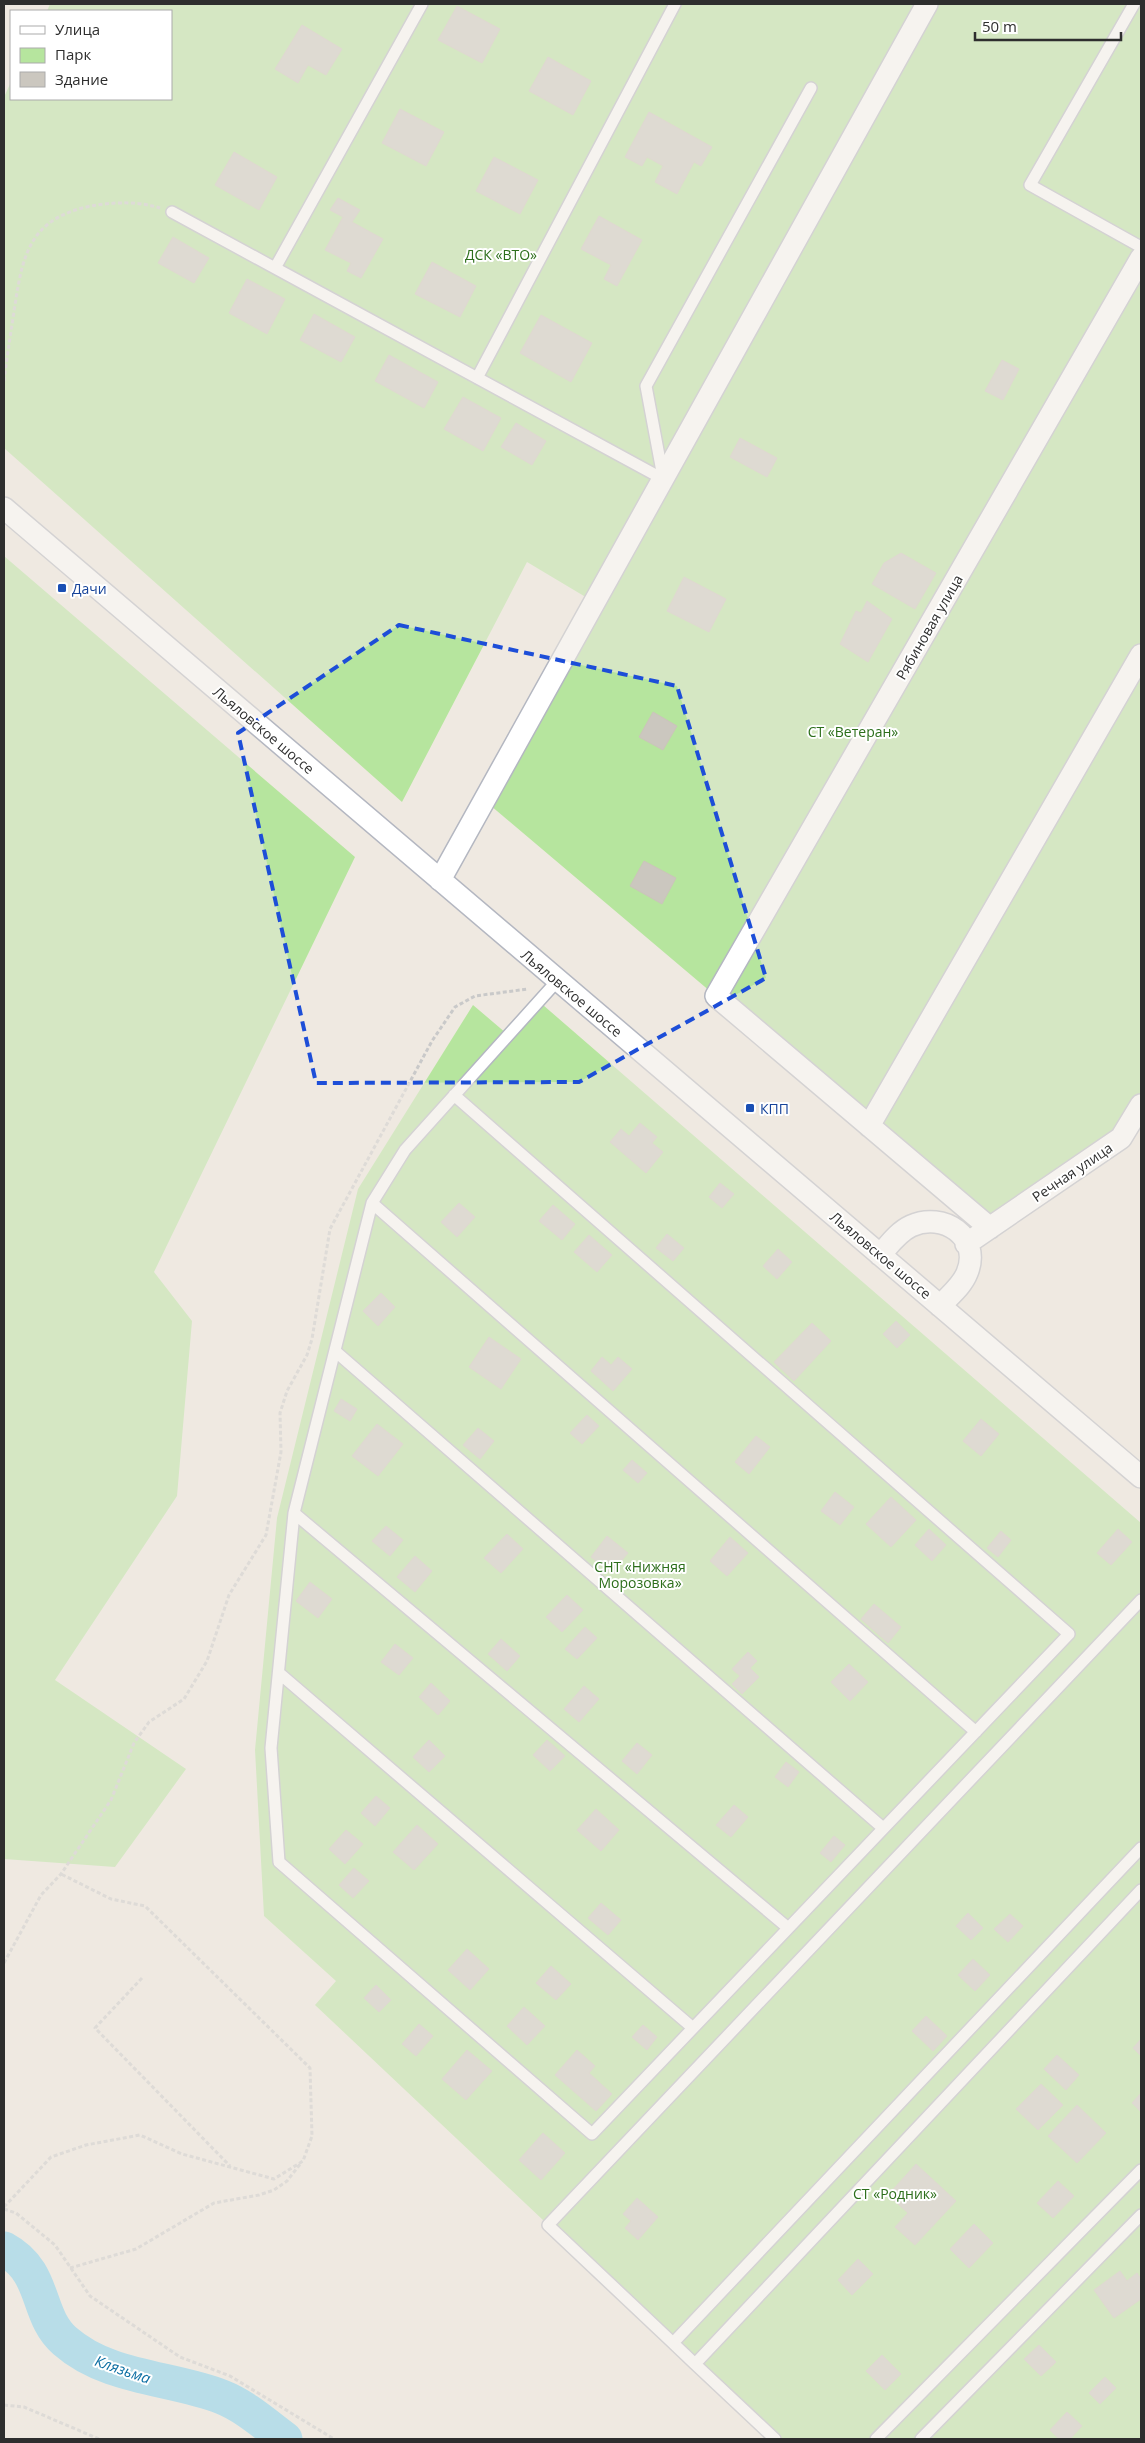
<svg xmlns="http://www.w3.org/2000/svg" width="1145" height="2443" font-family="'Open Sans',sans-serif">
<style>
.green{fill:#b6e59e}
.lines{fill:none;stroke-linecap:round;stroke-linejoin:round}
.river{stroke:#75cff0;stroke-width:35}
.building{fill:#cbc7bf;stroke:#cbc5ba}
.lane-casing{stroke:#b4b7c1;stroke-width:14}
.street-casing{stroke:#b4b7c1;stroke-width:24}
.path{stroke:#c9c9c9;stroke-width:3;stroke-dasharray:4 2.5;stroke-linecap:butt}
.lane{stroke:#fff;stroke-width:11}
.street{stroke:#fff;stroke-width:21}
.marked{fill:none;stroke:#1d4ed8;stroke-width:4;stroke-dasharray:10 6;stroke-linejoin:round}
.transit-dot{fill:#1a4fb4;stroke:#fff;stroke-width:2}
.labels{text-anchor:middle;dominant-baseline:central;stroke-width:4;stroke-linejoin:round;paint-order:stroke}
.park-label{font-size:14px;fill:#2c6e1b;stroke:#fff}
.transit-label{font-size:14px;fill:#164399;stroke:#fff;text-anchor:start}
.street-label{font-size:14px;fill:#2e2e2e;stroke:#fff}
.water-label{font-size:15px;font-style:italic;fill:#0d6fa3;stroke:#fff}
</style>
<rect width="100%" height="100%" fill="#efe9e1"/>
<path class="green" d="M50 4H1141V1105L1121 1138 990 1228 484 800 594 602 527 562 402 802 4 448V97L11 82V99H171V11H47Z
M4 556 355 857 154 1272 192 1321 177 1496 55 1680 186 1769 115 1867 4 1859Z
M473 1005 513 1039 543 1005 1141 1523V2439H775L315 2005 336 1981 264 1916 255 1750 277 1518 358 1189Z"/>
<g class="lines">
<path class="river" d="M4 2249C47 2272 35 2315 65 2341 108 2379 171 2377 222 2397 245 2406 266 2425 285 2439"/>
</g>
<path class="building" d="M457 6 500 29 482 63 438 40Z
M302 25 342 49 326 75 308 65 298 83 275 69Z
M548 57 591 81 573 115 529 91Z
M400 109 444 132 426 166 382 143Z
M649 112 712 147 701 166 694 162 677 194 655 182 663 166 647 157 642 166 625 157Z
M234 152 277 177 259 210 215 185Z
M494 157 538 180 520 214 476 191Z
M338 198 360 210 352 222 383 239 361 278 347 271 351 263 325 250 343 217 330 210Z
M599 216 642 240 617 286 604 279 611 265 581 249Z
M173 237 209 258 194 283 158 263Z
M432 262 476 286 460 317 415 294Z
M247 279 285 299 267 334 229 313Z
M314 314 355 337 341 362 300 340Z
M541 315 592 343 571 382 520 353Z
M389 355 438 382 424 408 375 381Z
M1002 360 1019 369 1003 400 985 391Z
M463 397 501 418 483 451 444 429Z
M516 423 546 441 532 465 501 447Z
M740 438 777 458 767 477 730 457Z
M901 553 936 573 915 609 872 584 884 563Z
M684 577 726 599 709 632 667 611Z
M867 601 892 619 868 662 840 644 856 611 861 613Z
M653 712 677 726 663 750 639 737Z
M644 861 676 878 662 904 630 886Z
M640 1123 657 1137 652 1143 663 1152 646 1173 610 1142 621 1129 629 1136Z
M720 1183 734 1194 722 1208 709 1197Z
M459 1203 475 1217 457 1237 441 1222Z
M553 1205 575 1224 562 1240 539 1221Z
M667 1234 684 1248 673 1261 656 1248Z
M589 1235 612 1255 597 1272 574 1252Z
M778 1249 792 1262 777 1279 763 1266Z
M381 1293 395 1307 378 1326 363 1311Z
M896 1321 910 1335 897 1348 883 1334Z
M812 1323 831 1341 794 1381 774 1362Z
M489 1337 521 1359 501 1389 469 1367Z
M602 1357 611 1365 618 1357 632 1369 613 1391 591 1371Z
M341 1399 357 1409 350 1421 334 1411Z
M587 1415 599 1426 582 1444 570 1433Z
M981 1419 999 1434 981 1456 963 1441Z
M377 1424 403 1444 378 1476 352 1456Z
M478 1428 494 1441 480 1459 463 1445Z
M756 1436 770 1447 749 1474 735 1462Z
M632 1460 647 1473 638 1483 623 1470Z
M835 1492 854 1507 840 1525 821 1511Z
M891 1497 916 1520 891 1547 866 1524Z
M386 1526 403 1540 390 1556 372 1541Z
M929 1529 946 1545 932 1561 915 1545Z
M1118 1529 1132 1542 1111 1565 1097 1553Z
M1001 1531 1011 1540 998 1557 987 1548Z
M507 1534 523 1549 501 1573 484 1558Z
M607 1536 628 1553 611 1573 591 1557Z
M730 1537 748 1553 727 1576 710 1561Z
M415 1556 432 1571 415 1592 397 1577Z
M310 1582 332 1599 318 1618 296 1601Z
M567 1595 583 1610 562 1632 546 1617Z
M874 1604 901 1627 888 1643 861 1619Z
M585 1627 597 1638 577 1659 565 1649Z
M501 1639 520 1656 507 1671 488 1654Z
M395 1644 413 1658 399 1675 381 1662Z
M748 1652 757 1661 750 1668 759 1677 742 1694 732 1684 740 1676 732 1669Z
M849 1664 868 1682 850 1701 831 1682Z
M431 1683 450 1701 438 1715 419 1697Z
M584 1686 599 1699 579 1722 564 1709Z
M429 1740 445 1756 429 1772 413 1757Z
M547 1740 565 1756 550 1771 533 1755Z
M637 1743 652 1755 637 1774 622 1761Z
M786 1762 799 1772 788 1787 775 1777Z
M376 1796 390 1808 375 1826 361 1813Z
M734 1805 748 1817 731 1837 716 1825Z
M596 1809 619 1830 601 1851 577 1830Z
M417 1825 438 1844 414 1870 393 1852Z
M346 1830 363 1844 345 1864 329 1849Z
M834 1836 845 1845 831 1862 820 1853Z
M354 1868 369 1881 353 1898 339 1885Z
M601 1903 621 1920 608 1935 588 1918Z
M968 1913 983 1928 971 1940 956 1926Z
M1010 1914 1023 1926 1008 1942 994 1929Z
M467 1949 489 1969 470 1990 448 1970Z
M973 1959 990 1975 975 1991 958 1975Z
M551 1966 571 1984 556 2000 536 1983Z
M376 1985 391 2000 379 2012 364 1998Z
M524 2007 545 2026 527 2045 507 2026Z
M926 2016 947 2036 933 2051 912 2031Z
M419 2024 433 2036 416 2056 402 2044Z
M643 2025 657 2037 647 2050 632 2037Z
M1141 2039V2056L1133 2048Z
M467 2050 492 2071 466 2100 442 2079Z
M577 2050 595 2066 589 2073 612 2094 596 2111 555 2075Z
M1057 2055 1079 2075 1066 2090 1044 2069Z
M1041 2084 1063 2105 1038 2130 1016 2109Z
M1141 2093V2112L1132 2103Z
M1077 2105 1106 2133 1077 2163 1048 2136Z
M543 2133 565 2153 541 2180 519 2160Z
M916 2164 956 2201 915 2245 895 2227 908 2213 888 2195Z
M1058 2181 1074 2196 1053 2218 1037 2203Z
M637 2198 658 2217 638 2240 625 2228 631 2221 623 2214Z
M974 2224 993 2243 969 2268 950 2249Z
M858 2259 873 2274 852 2295 838 2280Z
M1120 2271 1127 2281 1137 2273 1141 2279V2299L1114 2318 1094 2290Z
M1039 2345 1056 2362 1041 2376 1024 2359Z
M882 2355 901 2374 885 2390 866 2371Z
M1105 2377 1116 2388 1100 2404 1089 2393Z
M1067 2412 1082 2426 1070 2439H1059L1050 2430Z"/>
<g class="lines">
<g class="lane-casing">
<path id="lane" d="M422 4 275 268 663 479
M1134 4 1030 185 1141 247
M172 212 275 268
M477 378 675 4
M663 477 646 386 811 88
M454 1095 1069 1634 592 2134 279 1862 271 1748 294 1513 372 1203 405 1150 558 980
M372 1203 976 1732
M335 1351 883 1828
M294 1513 787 1927
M1141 1600 548 2225 673 2343 1141 1848
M279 1673 693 2028
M673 2343 695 2364
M775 2439 695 2364 1141 1890
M876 2439 1141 2170
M921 2439 1141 2215"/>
</g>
<g class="street-casing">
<path id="street" d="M4 508 1141 1477
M440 880 927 4
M869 1126 1141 655
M990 1228 716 996 1141 258
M966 1244 1121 1138 1141 1105
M880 1255C889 1245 898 1232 911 1226 943 1211 982 1237 967 1273 962 1286 949 1296 940 1306"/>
</g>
<path class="path" d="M4 381C7 356 11 331 15 305 23 251 32 218 91 206 114 202 138 201 160 208
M4 1963 41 1895 61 1874 111 1800 134 1743 149 1722 184 1699 207 1661 229 1595 266 1535 281 1452 280 1413 287 1391 307 1355 312 1339 330 1229 432 1041 455 1007 475 996 528 989
M142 1978 95 2028 230 2166
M4 2207 51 2157 86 2145 140 2135 182 2154 274 2179 303 2161 312 2136 310 2068 145 1906 111 1899 61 1874
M4 2209 16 2213 55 2245 90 2296 180 2357 230 2376 334 2439
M70 2268 136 2249 214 2203 259 2195 274 2190 287 2181 301 2163
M4 2405 24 2407 99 2439"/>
<use href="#lane" class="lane"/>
<use href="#street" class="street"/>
</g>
<path d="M0 0H1145V2443H0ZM399 625 677 686 766 978 579 1082 316 1083 238 733Z" fill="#efe9e1" fill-opacity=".55" fill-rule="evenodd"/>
<path class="marked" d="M399 625 677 686 766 978 579 1082 316 1083 238 733Z"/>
<g class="transit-dot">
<rect x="57" y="583" width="10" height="10" rx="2.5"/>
<rect x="745" y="1103" width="10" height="10" rx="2.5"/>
</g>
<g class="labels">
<g class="park-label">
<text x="501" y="254">ДСК «ВТО»</text>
<text x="853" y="731">СТ «Ветеран»</text>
<text x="640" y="1566">СНТ «Нижняя<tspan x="640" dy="16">Морозовка»</tspan></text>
<text x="895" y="2193">СТ «Родник»</text>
</g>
<g class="transit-label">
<text x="72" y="588">Дачи</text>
<text x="760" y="1108">КПП</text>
</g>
<g class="street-label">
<text transform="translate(929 627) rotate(-60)">Рябиновая улица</text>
<text transform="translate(264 730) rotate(40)">Льяловское шоссе</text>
<text transform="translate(572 993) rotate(40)">Льяловское шоссе</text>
<text transform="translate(1072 1172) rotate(-34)">Речная улица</text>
<text transform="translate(881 1255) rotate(40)">Льяловское шоссе</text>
</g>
<g class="water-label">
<text transform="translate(123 2369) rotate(19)">Клязьма</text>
</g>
</g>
<rect width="1145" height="2443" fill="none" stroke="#2e2e2e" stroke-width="10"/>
<rect x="10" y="10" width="162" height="90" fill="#ffffff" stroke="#ababab"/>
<rect x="20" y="26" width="25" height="8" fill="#ffffff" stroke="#ababab"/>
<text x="55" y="35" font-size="15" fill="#2e2e2e">Улица</text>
<rect x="20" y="48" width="25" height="15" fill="#b6e59e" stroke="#ababab"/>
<text x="55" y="60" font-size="15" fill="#2e2e2e">Парк</text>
<rect x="20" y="72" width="25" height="15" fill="#cbc7bf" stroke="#ababab"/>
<text x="55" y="85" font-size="15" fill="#2e2e2e">Здание</text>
<path d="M975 32v8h146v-8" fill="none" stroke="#2e2e2e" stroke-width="2.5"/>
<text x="982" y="32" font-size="15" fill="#2e2e2e" stroke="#ffffff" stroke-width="4" paint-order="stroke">50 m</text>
</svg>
